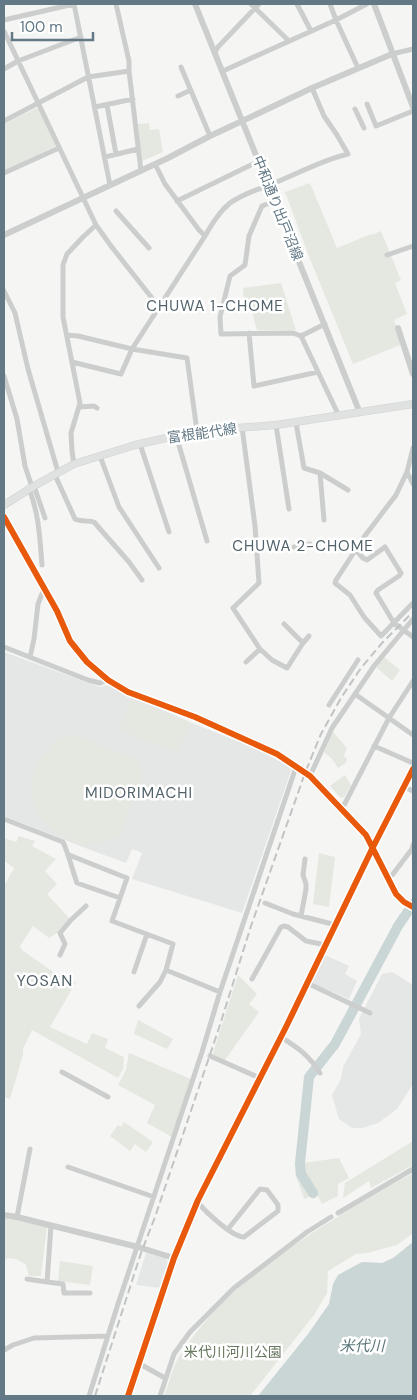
<svg xmlns="http://www.w3.org/2000/svg" width="417" height="1400" font-family="'DM Sans','Noto Sans JP',sans-serif">
<style>
.built{fill:#e5e7e6}
.green{fill:#e5e8e1}
.water{fill:#cad5d6}
.lines{fill:none;stroke-linecap:round;stroke-linejoin:round}
.river{stroke:#cad5d6;stroke-width:10}
.secondary-casing{stroke:#d1d3d3;stroke-width:8}
.minor{stroke:#cccece;stroke-width:5}
.tertiary{stroke:#cccece;stroke-width:6}
.secondary{stroke:#e0e1e1;stroke-width:7}
.rail{stroke:#c1c4c4;stroke-width:2;stroke-dasharray:8 4;stroke-linecap:butt}
.cycleway-casing{stroke:#fff;stroke-width:9}
.cycleway{stroke:#e8590c;stroke-width:6}
.labels{text-anchor:middle;dominant-baseline:central;stroke-width:5;stroke-linejoin:round;paint-order:stroke}
.street-label{font-size:14px;fill:#637985;stroke:#fff}
.park-label{font-size:14px;fill:#66775e;stroke:#fff}
.neighbourhood-label{font-size:15px;letter-spacing:1px;fill:#52626a;stroke:#fff}
.water-label{font-size:15px;font-style:italic;fill:#5a767b;stroke:#fff}
.quarter-label{font-size:16px;letter-spacing:1px;fill:#52626a;stroke:#fff}
</style>
<rect width="100%" height="100%" fill="#f5f5f3"/>
<path class="built" d="M4 652 100 687 108 685 192 723 255 748 292 768 242 913 132 879 142 853 132 849 126 863 88 849 4 816Z
M325 955 349 966 345 974 357 981 349 999 311 983Z
M392 972 413 985V1084L397 1109 378 1123 363 1128H352L339 1119 332 1095 341 1079 343 1067 361 1034 359 1019 382 974Z
M146 1253 166 1258 169 1264 160 1288 136 1285Z"/>
<path class="green" d="M36 108 39 109 56 146 4 171V124Z
M149 123 150 130 159 129 163 152 142 161 138 124Z
M310 183 337 248 371 234 372 235 381 231 401 280 395 283 407 314 394 320 403 344 353 364 310 259 285 192Z
M281 283 296 330H257L249 302H244L243 288Z
M384 657 400 670 392 681 376 667Z
M131 700 190 723 178 752 118 730Z
M333 732 347 748 344 756 347 759 346 763 338 768 332 759 324 752Z
M71 734 135 759 144 776 118 837 84 846 59 836 44 822 36 809 32 795V781L38 762 53 743Z
M345 775 351 785 344 797 341 798 330 786Z
M19 836 35 841 32 846 56 859 45 871 57 884 47 894 70 919 57 933 49 938 33 926 20 946 22 950 59 976 76 982 50 1027 87 1044 92 1033 108 1039 105 1048 124 1057 123 1069 118 1078 32 1030 23 1049V1055L10 1099 4 1097V886L14 868 4 861V838L16 842Z
M319 853 335 857 329 907 313 904Z
M238 975 257 994 249 1004 259 1012 225 1060 212 1056Z
M138 1020 173 1039 167 1049 134 1034Z
M129 1053 191 1079 172 1137 147 1123 155 1105 118 1085 126 1070Z
M124 1122 153 1142 146 1152 135 1144 130 1151 110 1136 118 1125 121 1127Z
M413 1141V1165L371 1188 369 1181 343 1198 345 1183Z
M339 1158 349 1178 338 1184V1196L322 1204 318 1196 313 1199 312 1196 304 1199 295 1173 296 1164Z
M413 1173V1233L397 1245 367 1253 356 1254 328 1271 327 1293 314 1315 250 1396H164C169 1384 172 1368 179 1357 215 1299 271 1259 328 1223 356 1205 384 1189 413 1173Z
M4 1217 16 1219 47 1227 41 1276H29L26 1265C19 1260 12 1256 4 1260Z
M60 1261 93 1266 90 1285 58 1281Z"/>
<path class="water" d="M413 1242V1396H258L308 1334 329 1304 333 1284 338 1275 362 1262 382 1263 393 1258Z"/>
<g class="lines">
<path class="river" d="M313 1193 301 1174 300 1163 309 1077 335 1044 398 926 413 904"/>
<g class="secondary-casing">
<path id="secondary" d="M4 505 34 486 74 464 135 445 197 431 276 425 413 404"/>
</g>
<path class="minor" d="M74 4 110 185
M116 4 129 61V71L141 171
M251 4 289 41
M297 4 311 31
M330 4 336 20 358 68
M4 20 74 4
M4 31 96 225 111 246 159 307
M215 52 218 47 259 4
M392 54 413 49
M181 67 210 136
M4 69 18 61 81 37
M223 71 336 20 367 4
M178 96 191 90
M367 104 376 126 413 111
M107 105 116 154
M95 107 133 99
M355 109 364 128
M4 121 88 77 129 71
M105 157 138 149
M155 164 165 184 199 230 205 236
M4 173 59 148
M177 201 259 161
M275 201 262 206 249 236 245 265 230 276 220 317 221 334 293 333 301 336 339 416
M116 211 149 248
M387 255 413 246
M4 291 15 313 28 369 58 472
M249 333 254 386 318 372
M67 335 78 336 132 349 187 358 197 431
M301 336 325 324
M72 362 121 374 132 349 205 236C212 224 219 212 230 203 242 194 259 189 272 184 297 174 322 160 348 154L337 135 324 116 312 88
M4 376 17 419 25 466 32 487
M79 407 94 406 97 408
M296 423 304 468 320 473 348 490
M276 425 289 509
M242 427 255 526 259 583 233 608 260 649 272 660 287 668 303 643 309 636
M176 435 207 541
M140 444 169 532
M413 448 407 472 396 495 364 537 336 580 335 583 350 595 364 617 381 636 413 603
M100 456 119 507 159 568
M74 464 72 451 71 433 80 403 63 317V265L67 254 83 237 96 225
M407 472 413 484
M320 473 324 520
M55 475 75 519C81 522 88 520 94 522L129 562 142 580
M34 486 45 518
M29 489C39 513 40 540 42 565
M294 547 310 544
M355 549 363 558 367 560 385 547 401 573 399 576 378 590 376 593 394 623 413 637
M284 624 303 643
M4 647 88 680 100 683 108 680
M30 657 34 639 38 604 44 589
M246 662 260 649
M355 694 413 735
M329 705 358 660
M374 746 413 763
M310 776 332 728 374 666 413 619
M404 787 413 791
M342 809 389 718 413 681
M4 819 63 842C69 855 72 869 77 883L120 898
M373 847 396 894 404 902 413 907
M69 855 127 878 112 921 173 944 166 970 160 982 139 1006
M389 877 393 874 412 849 413 845
M265 903 293 914 336 925
M301 916 306 889V884L303 875 305 859
M60 955 65 944 60 933 71 920 86 906
M166 970 220 992
M134 972 147 934
M252 979 281 927 284 926 288 927 306 941 326 945
M307 983 370 1013
M281 1037C298 1048 309 1055 320 1073
M210 1056 260 1078
M62 1072 108 1097
M68 1167 154 1197
M197 1202C206 1212 232 1237 244 1237L278 1211V1205L267 1190 260 1189 228 1229
M338 1213 413 1169
M17 1217 30 1149
M27 1279 47 1282 51 1226
M47 1282 63 1284 64 1293H90
M4 1350 13 1345 34 1338 108 1336
M140 1364 165 1378
M89 1396 117 1307 202 1052 220 992 296 767
M160 1396 174 1354 190 1332 234 1288 307 1232 331 1217"/>
<path class="tertiary" d="M195 4 360 413
M374 4 413 107
M4 235 168 158 210 136 240 122 312 88 392 54
M398 328 413 374
M4 517 57 611 70 641 87 662 108 680 128 692 195 717 277 754 310 776 366 835 373 847
M4 1215 17 1217 138 1247 174 1258
M128 1396 174 1258 198 1200 286 1027 373 847 413 769"/>
<use href="#secondary" class="secondary"/>
<path class="rail" d="M95 1396 141 1253 155 1217 219 1028 251 926 305 773 321 734 341 698 361 668 382 643 413 612"/>
<g class="cycleway-casing">
<path id="cycleway" d="M4 517 57 611 70 641 87 662 108 680 128 692 195 717 277 754 310 776 366 835 396 894 404 902 413 907
M128 1396 174 1258 198 1200 286 1027 373 847 413 769"/>
</g>
<use href="#cycleway" class="cycleway"/>
</g>
<g class="labels">
<g class="street-label">
<text transform="translate(278 208) rotate(68)">中和通り出戸沼線</text>
<text transform="translate(202 433) rotate(-8)">富根能代線</text>
</g>
<g class="park-label">
<text x="233" y="1352">米代川河川公園</text>
</g>
<g class="neighbourhood-label">
<text x="215" y="306">CHUWA 1-CHOME</text>
<text x="303" y="546">CHUWA 2-CHOME</text>
<text x="139" y="793">MIDORIMACHI</text>
</g>
<g class="water-label">
<text x="362" y="1346">米代川</text>
</g>
<g class="quarter-label">
<text x="45" y="980">YOSAN</text>
</g>
</g>
<rect width="417" height="1400" fill="none" stroke="#637985" stroke-width="10"/>
<path d="M12 32v8h81v-8" fill="none" stroke="#637985" stroke-width="2.5"/>
<text x="20" y="32" font-size="15" fill="#637985" stroke="#ffffff" stroke-width="4" paint-order="stroke">100 m</text>
</svg>
